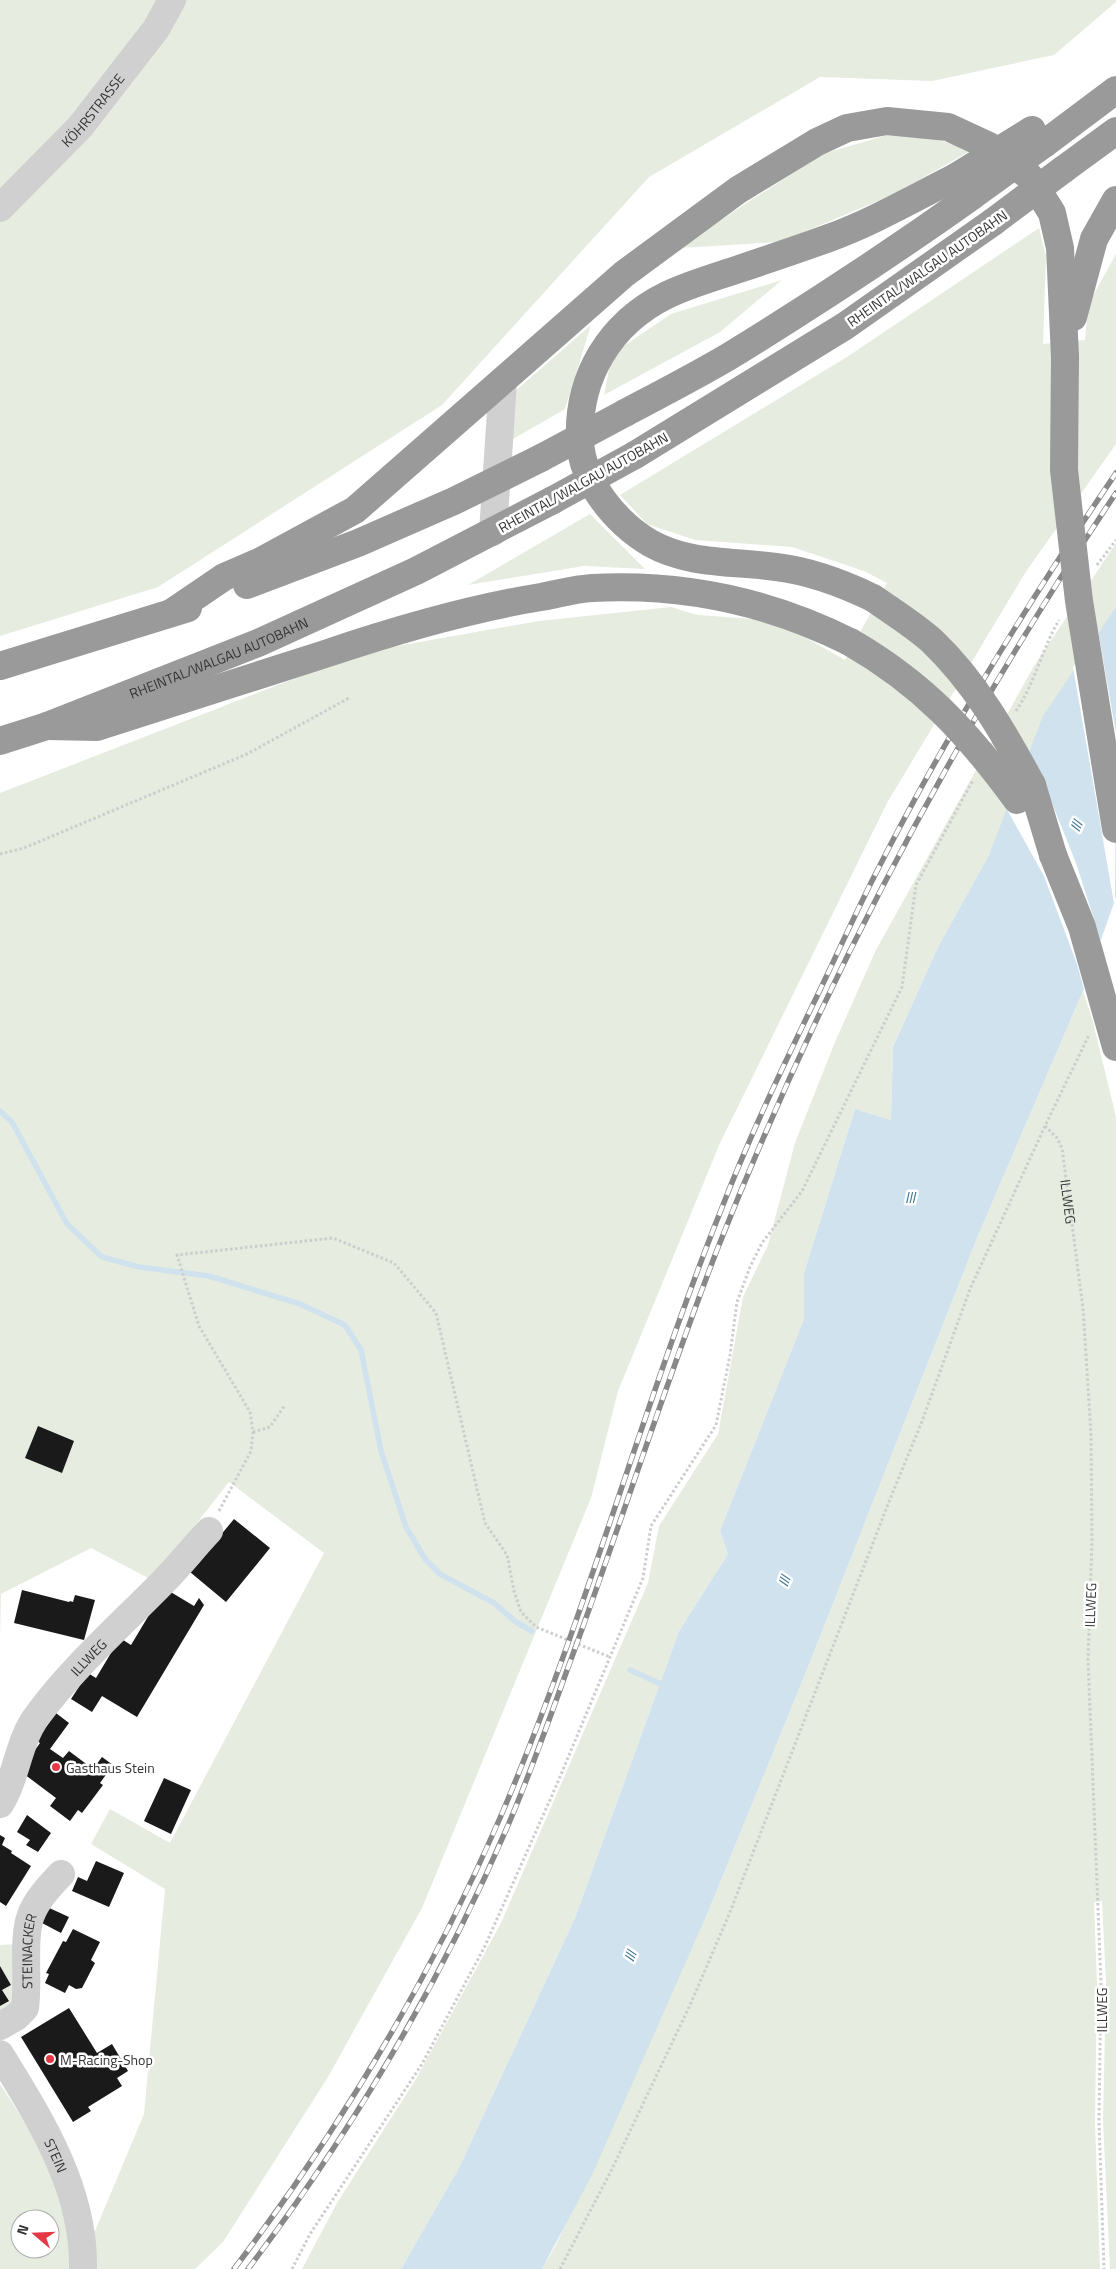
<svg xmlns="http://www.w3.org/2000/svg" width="1116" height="2269" font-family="'Titillium Web',sans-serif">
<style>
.green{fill:#e6ecdf;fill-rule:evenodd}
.water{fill:#cfe2ee}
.pier{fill:#fff}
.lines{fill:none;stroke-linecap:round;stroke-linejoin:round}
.stream{stroke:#cfe2ee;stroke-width:5.5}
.building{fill:#1a1a1a}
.path{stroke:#cdcdcd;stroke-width:3;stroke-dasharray:2.5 2.5;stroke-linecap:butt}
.minor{stroke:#d0d0d0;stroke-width:28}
.highway{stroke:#9a9a9a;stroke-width:28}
.rail-casing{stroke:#888;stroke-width:5.5}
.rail{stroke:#fff;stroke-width:4;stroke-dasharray:11;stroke-linecap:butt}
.highway-bridge{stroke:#9a9a9a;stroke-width:28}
.poi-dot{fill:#e63946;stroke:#fff;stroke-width:2}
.labels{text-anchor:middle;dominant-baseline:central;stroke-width:5;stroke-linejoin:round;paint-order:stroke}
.street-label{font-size:14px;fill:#333;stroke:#fff}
.poi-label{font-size:14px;fill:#333;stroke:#fff;text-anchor:start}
.water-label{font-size:15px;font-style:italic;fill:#3f7597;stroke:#fff}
</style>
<rect width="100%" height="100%" fill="#fff"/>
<path class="green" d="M0 0H1116V2L1054 55 932 81 820 77 649 177 442 405 158 587 0 636Z
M905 130 972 150 892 195 780 242 678 248 822 154Z
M1039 228 1046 256 1043 344 1085 340 1088 305 1116 254V444L1025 573 887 803 720 1143 618 1391 591 1498 422 1908 328 2077 223 2242 195 2269H0V2084L44 2152 71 2240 95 2231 144 2114 165 1889 91 1844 110 1809 170 1843 324 1553 229 1482 152 1580 91 1548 1 1594 0 1640V793L363 652 539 621 671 607 697 615 755 619 789 628 845 660 887 583 864 571 792 547 695 540 647 524 620 495 847 357ZM20 2219H50V2249H20Z
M782 280 720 332 604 395 612 354 671 314Z
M591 325 565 409 513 439 514 392Z
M590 514 645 569 584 566 468 585Z
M1116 543V607L989 855 938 947 893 1047 891 1120 855 1109 804 1273V1319L720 1531 728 1554 679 1631 575 1918 459 2168 401 2269H302L337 2203 416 2079 501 1923 648 1583 659 1526 718 1434 743 1297 768 1245 795 1143 835 1042 876 950 1034 666Z
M1083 991 1093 1022 1116 1117V2269H1110L1103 2121 1106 1983 1102 1901 1094 1902 1097 1984 1095 2121 1100 2269H542L556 2245 708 1912 808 1667 977 1238Z
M21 1944 20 1999 0 2016V2006L9 2001 2 1990 11 1985 0 1966V1945Z"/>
<path class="water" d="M1116 607V897L1083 991 977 1238 808 1667 708 1912 592 2175 542 2269H401L459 2168 575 1918 679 1631 728 1554 720 1531 804 1319V1273L855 1109 891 1120 893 1047 938 947 989 855 1043 716Z"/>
<path class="pier" d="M1098 630 1116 733 1115 909 1073 667Z
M1048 793 1076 863 1102 944 1085 993 1077 964 1044 876 1005 806Z"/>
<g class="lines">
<path class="stream" d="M0 1111 12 1122 67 1224 102 1257 139 1267 209 1276 300 1304 345 1325 361 1350 381 1451 406 1527 425 1559 440 1574 494 1603 516 1622 532 1631
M630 1670 665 1686"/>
</g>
<path class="building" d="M38 1426 74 1441 62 1473 25 1458Z
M234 1519 270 1548 226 1602 190 1572Z
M22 1590 69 1602 70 1601 73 1602 75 1595 95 1600 84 1640 14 1623Z
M169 1591 194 1606 199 1598 204 1605 137 1717 102 1696 92 1712 71 1699 88 1673 96 1678 120 1638 131 1645 152 1610Z
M52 1710 69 1723 50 1749 63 1758 69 1751 93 1769 102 1757 113 1765 100 1783 103 1785 82 1813 78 1810 70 1821 50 1806 56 1798 20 1771 40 1743 32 1737Z
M164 1778 191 1790 171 1834 144 1821Z
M27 1815 51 1833 38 1852 26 1845 30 1840 17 1832Z
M0 1835 5 1838 2 1845 12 1851 11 1853 31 1866 6 1906 0 1902Z
M96 1861 124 1873 109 1907 72 1891 78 1877 87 1881Z
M47 1907 69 1917 61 1933 40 1922Z
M73 1929 100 1942 91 1960 95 1963 82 1988 76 1989 69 1985 65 1993 45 1983 49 1974 46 1973 63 1941 66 1942Z
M0 1966 11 1985 2 1990 9 2001 0 2006Z
M69 2008 97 2053 112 2044 128 2071 117 2078 122 2086 88 2107 91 2111 73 2122 21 2037Z"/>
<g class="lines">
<g class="path">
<path d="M1097 565 1116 540"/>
<path d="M1016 711C1035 683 1042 649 1059 620"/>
<path d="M0 854 24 848 247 754 349 698"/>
<path id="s1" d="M1045 1126 1057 1138 1062 1148 1083 1308 1091 1434 1092 1541 1088 1659 1101 1983 1099 2121 1104 2269"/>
<path d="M253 1432 270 1427 285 1405"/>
<path d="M219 1511 251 1451 253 1432 250 1412 199 1326 177 1255 333 1238 394 1263 436 1313 485 1523 507 1555 514 1591 521 1612 536 1627 610 1657"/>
<path d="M292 2269 310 2234 422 2064 485 1946 557 1784 643 1578 651 1526 716 1425 730 1355 737 1302 750 1267 762 1243 802 1191 902 987 916 885 973 780"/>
<path d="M560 2269 612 2169 691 2003 730 1912 890 1499 921 1424 970 1289 1045 1126 1089 1035"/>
</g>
<g class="minor">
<path id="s2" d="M0 208 80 127 156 29 172 0"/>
<path d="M493 532 503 381"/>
<path id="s3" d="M0 1804C16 1780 18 1741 37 1716 73 1667 120 1626 163 1582 179 1566 193 1548 209 1531"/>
<path id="s4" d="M0 2026 16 2017 25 2008C29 1981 22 1937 31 1915 37 1899 50 1886 61 1874"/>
<path id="s5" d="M0 2054C40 2119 85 2190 83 2269"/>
</g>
<g class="highway">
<path d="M1044 144 1116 90"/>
<path d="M1064 169 1116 131"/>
<path d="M1073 317 1094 239 1116 200"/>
<path d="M625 413C659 395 694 377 728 357 811 306 892 253 972 196"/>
<path d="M635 455 845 326 993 222"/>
<path d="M247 585 358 543 454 501 541 458"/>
<path d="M873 598C842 583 810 571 776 567 733 561 689 565 650 543 616 523 582 482 580 441 577 377 610 323 667 295 690 284 715 277 739 269 769 259 799 249 829 238 873 222 914 198 956 177"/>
<path d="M171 613 224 577 261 561 355 510 624 274 738 190 817 142 847 128 887 121 948 127 989 146 1029 176 1052 213 1060 248 1065 357"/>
<path d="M0 666 188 608"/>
<path d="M47 726 97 727C173 703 249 678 325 654 396 630 467 609 541 597 558 594 575 589 592 588 684 583 768 601 850 642"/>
<path id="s6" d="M0 741 47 726 258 643 416 571 553 500"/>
<path d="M1032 785 1053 855"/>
</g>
<g class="rail-casing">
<path id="rail" d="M234 2269C340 2129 430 1979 500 1818 585 1620 641 1411 721 1210 750 1135 785 1062 820 990 839 950 857 910 877 871 947 733 1029 601 1116 473
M248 2269C354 2129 440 1984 509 1823 530 1774 548 1723 566 1673 618 1533 663 1390 717 1250 822 984 957 730 1116 493"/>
</g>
<use href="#rail" class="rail"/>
<path class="highway-bridge" d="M956 177 1032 130
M972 196 1044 144
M993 222 1064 169
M1065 357 1064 470 1079 601 1116 829
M541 458 625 413
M553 500 635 455
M873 598C893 612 914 625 932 641 975 682 1004 733 1032 785
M850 642C923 684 968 733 1017 800
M1053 855 1082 927 1116 1047"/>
</g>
<g class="poi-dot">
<circle cx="56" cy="1767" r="5"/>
<circle cx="50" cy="2059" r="5"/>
</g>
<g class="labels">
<g class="street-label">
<text stroke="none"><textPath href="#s2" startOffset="135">KÖHRSTRASSE</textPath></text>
<text transform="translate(927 268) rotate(-35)">RHEINTAL/WALGAU AUTOBAHN</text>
<text transform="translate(583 482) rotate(-29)">RHEINTAL/WALGAU AUTOBAHN</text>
<text stroke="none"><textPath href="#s6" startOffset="234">RHEINTAL/WALGAU AUTOBAHN</textPath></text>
<text stroke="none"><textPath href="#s1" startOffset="82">ILLWEG</textPath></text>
<text transform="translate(1090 1605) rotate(-88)">ILLWEG</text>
<text stroke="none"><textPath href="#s3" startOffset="174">ILLWEG</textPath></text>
<text stroke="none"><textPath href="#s4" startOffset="88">STEINACKER</textPath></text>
<text transform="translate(1101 2010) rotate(-90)">ILLWEG</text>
<text stroke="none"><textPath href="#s5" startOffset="116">STEIN</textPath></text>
</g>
<g class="poi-label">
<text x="66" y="1767">Gasthaus Stein</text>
<text x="60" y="2059">M-Racing-Shop</text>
</g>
<g class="water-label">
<text transform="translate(1076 826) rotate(-65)">Ill</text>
<text x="910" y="1197">Ill</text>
<text transform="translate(784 1581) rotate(-68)">Ill</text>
<text transform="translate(630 1956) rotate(-68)">Ill</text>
</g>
</g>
<g transform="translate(35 2234) rotate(289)"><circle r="24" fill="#ffffff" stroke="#adadad"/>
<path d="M0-4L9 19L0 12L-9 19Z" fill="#e63946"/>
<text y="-8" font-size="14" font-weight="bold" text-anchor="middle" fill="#333333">N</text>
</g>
</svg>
